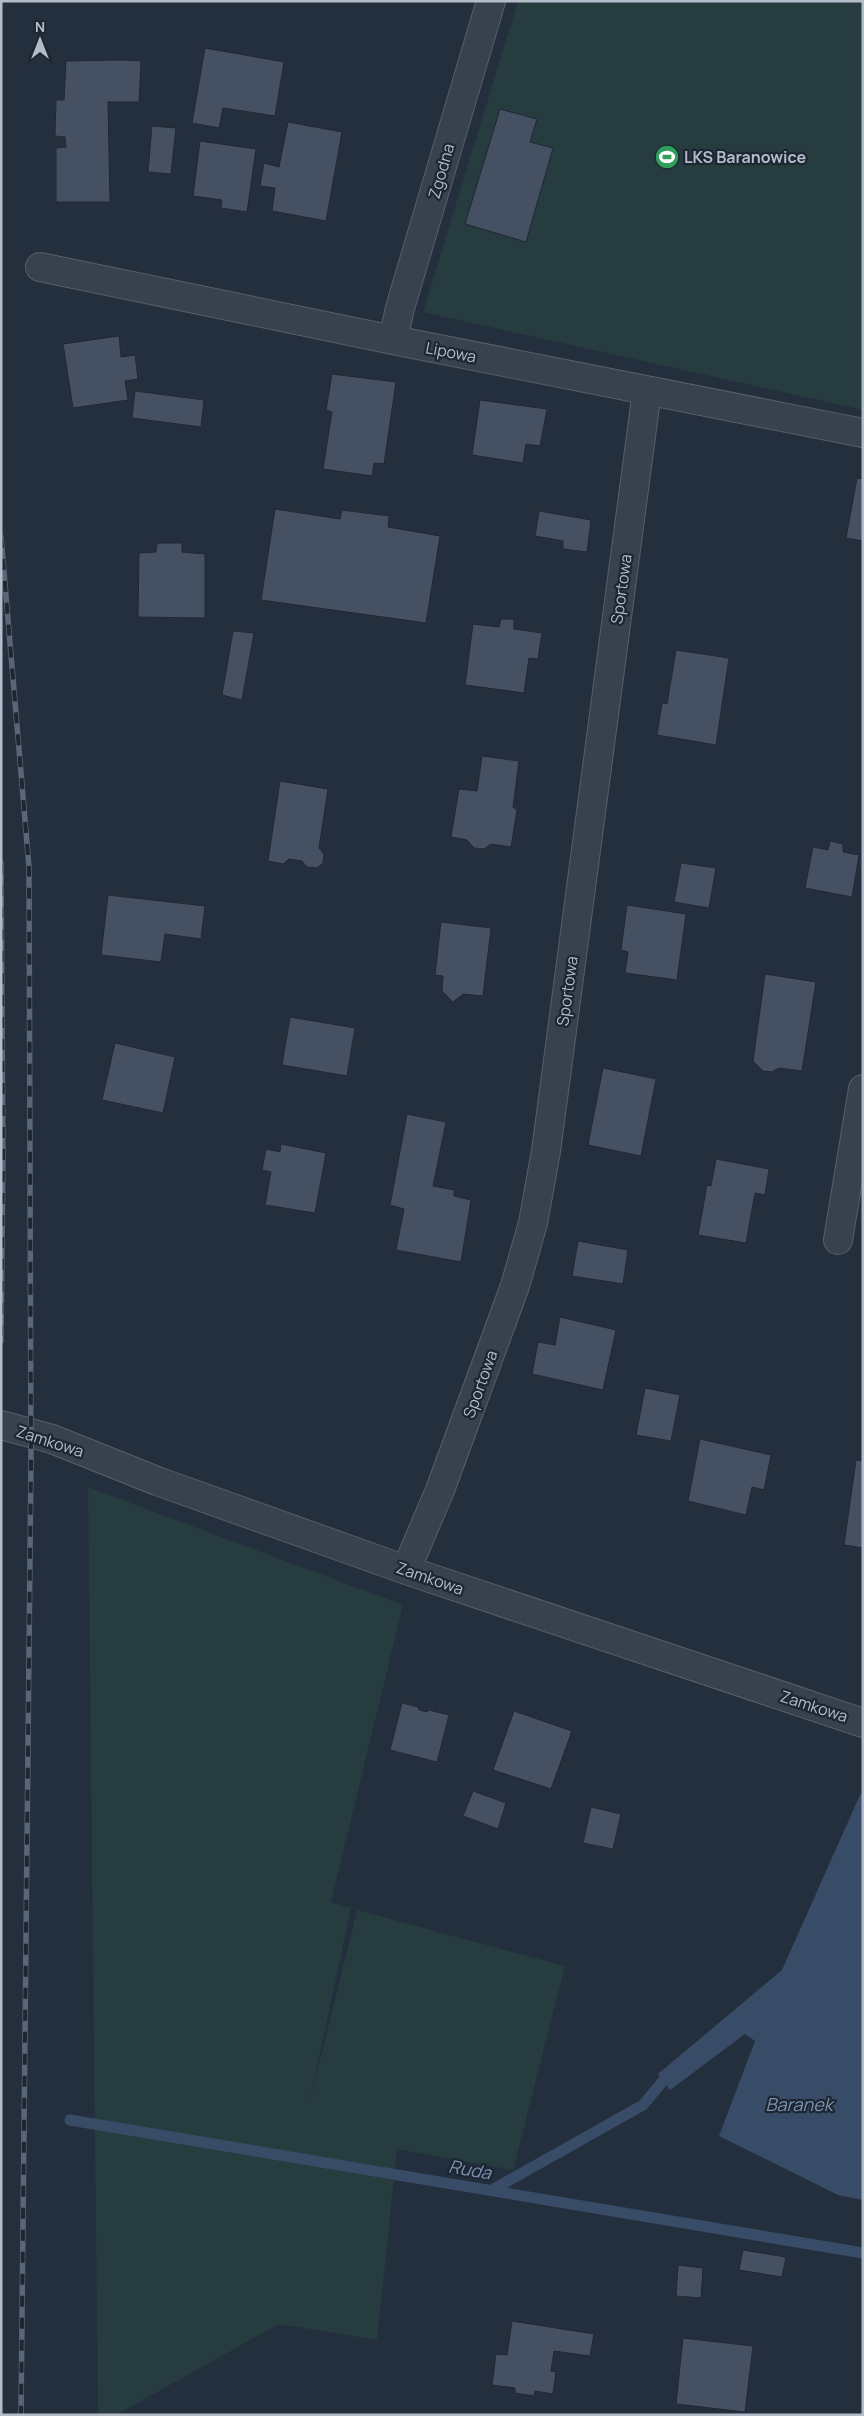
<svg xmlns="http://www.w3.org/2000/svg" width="864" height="2416" font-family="Manrope,sans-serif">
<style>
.green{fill:#263c3f}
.water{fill:#394c67}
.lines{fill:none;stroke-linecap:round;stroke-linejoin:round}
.stream{stroke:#394c67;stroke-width:11}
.building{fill:#455162;stroke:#1f2835}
.minor-casing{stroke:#565f6c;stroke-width:30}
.minor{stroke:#38414e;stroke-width:28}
.rail-casing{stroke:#5a6575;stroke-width:5.5}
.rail{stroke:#1d2633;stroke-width:4;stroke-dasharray:11;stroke-linecap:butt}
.labels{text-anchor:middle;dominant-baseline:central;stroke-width:4.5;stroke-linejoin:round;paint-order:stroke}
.poi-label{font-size:16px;font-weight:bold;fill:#b4bcc9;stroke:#1d2633;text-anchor:start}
.street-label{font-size:16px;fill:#b4bcc9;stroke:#1d2633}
.water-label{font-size:18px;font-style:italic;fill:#7c92b1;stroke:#1d2633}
</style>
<rect width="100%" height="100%" fill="#242f3e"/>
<path class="green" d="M518 1H863V410L423 312Z
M88 1487 403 1605 331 1902 351 1908 309 2105 357 1910 565 1966 513 2170 397 2149 377 2340 279 2324 116 2415H98Z"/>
<path class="water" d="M863 1793V2200L838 2195 719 2136 755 2041 745 2034 670 2090 658 2074 782 1970 860 1795Z"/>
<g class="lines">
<path class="stream" d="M70 2120 863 2253
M492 2190 643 2105 663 2081"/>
</g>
<path class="building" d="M205 48 284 62 275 116 223 108 219 128 192 123Z
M121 60 141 61 139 102H108L110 202H56V148L66 147 65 137 55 136 56 100H64L66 61Z
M500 109 537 119 530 142 553 148 526 242 465 224Z
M288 122 342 132 326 221 272 211 275 188 260 186 264 163 279 167Z
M152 126 176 128 171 174 148 172Z
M200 141 256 149 247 212 221 208 222 200 193 196Z
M119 336 121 357 135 355 138 379 125 381 128 400 73 408 63 344Z
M332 374 396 382 384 464 374 463 372 476 323 469 332 412 326 410Z
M135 391 204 400 201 427 132 418Z
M480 400 547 409 540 446 526 444 523 463 472 455Z
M857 478 863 479V541L846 538Z
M275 509 340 519 342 510 389 516 388 527 440 536 426 623 261 600Z
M539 511 591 520 587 552 563 549V541L535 536Z
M157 543H182V552L205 554V618L138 617 139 553 156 552Z
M501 619H514V629L542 633 538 659 529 658 524 693 465 685 473 624 499 627Z
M233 631 254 633 242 700 222 695Z
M676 650 729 658 716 745 657 735 662 703 667 704Z
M482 756 519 761 513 807 517 810 511 847 491 844 484 849 474 848 467 840 451 837 459 789 477 791Z
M280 781 328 789 319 848 324 854 323 863 317 868 307 867 302 861 289 859 283 864 268 861Z
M830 841 843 844V852L859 855 852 897 805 888 813 847 828 850Z
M681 863 716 868 709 908 674 902Z
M108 895 205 906 201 939 165 934 161 962 101 955Z
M627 905 686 914 677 980 625 973 628 952 621 950Z
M441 922 491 928 483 996 463 994 453 1002 442 991 443 976 435 975Z
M765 974 816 982 802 1071 779 1068 772 1072 763 1071 753 1061Z
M290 1017 355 1028 347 1076 282 1065Z
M115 1043 175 1057 163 1113 102 1100Z
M603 1068 656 1079 641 1156 588 1145Z
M407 1114 446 1122 433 1186 454 1190V1196L471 1200 461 1262 396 1250 404 1209 390 1205Z
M281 1144 326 1153 315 1213 265 1205 271 1172 262 1170 266 1149 280 1152Z
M716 1159 769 1169 765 1195 755 1193 746 1243 698 1235 707 1185 711 1186Z
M578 1241 628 1250 623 1284 572 1276Z
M560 1317 616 1330 603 1390 532 1374 538 1342 555 1345Z
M645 1388 680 1395 671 1441 636 1435Z
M700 1439 771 1455 764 1490 752 1487 746 1515 688 1501Z
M856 1460 863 1461V1548L844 1545Z
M402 1703 418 1707 419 1710 427 1712 429 1710 449 1715 437 1762 390 1750Z
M514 1711 572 1731 551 1789 493 1770Z
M473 1791 506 1803 498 1829 463 1816Z
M591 1807 621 1814 613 1849 583 1843Z
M743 2250 786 2257 782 2277 739 2270Z
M678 2265 703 2268 701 2298 676 2296Z
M512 2321 594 2334 590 2356 554 2351 551 2371 556 2372 553 2394 535 2391 534 2396 515 2393V2388L492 2385 496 2354 507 2355Z
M683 2338 753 2346 745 2412 676 2404Z"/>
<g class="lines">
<g class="minor-casing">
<path id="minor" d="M40 267 393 340 863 433
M393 340 400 308 491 1
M838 1240 863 1089
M1 1425 52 1439 157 1481 406 1570 863 1723
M406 1570 440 1490 515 1286 533 1223 546 1151 647 391"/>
</g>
<use href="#minor" class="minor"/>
<g class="rail-casing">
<path id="rail" d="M1 537 29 867 31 1463 21 2415
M1 863 3 1155 1 1341"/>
</g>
<use href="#rail" class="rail"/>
</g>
<defs>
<g id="stadium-disc" transform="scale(1.25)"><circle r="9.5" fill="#2e9e5b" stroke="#1d2633"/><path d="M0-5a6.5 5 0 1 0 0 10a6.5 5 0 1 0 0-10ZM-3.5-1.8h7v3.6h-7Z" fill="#fff"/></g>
</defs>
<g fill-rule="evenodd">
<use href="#stadium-disc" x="667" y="157"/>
</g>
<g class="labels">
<g class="poi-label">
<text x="684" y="157">LKS Baranowice</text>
</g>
<g class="street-label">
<text transform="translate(441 171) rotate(-74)">Zgodna</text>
<text transform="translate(451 352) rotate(11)">Lipowa</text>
<text transform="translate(621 589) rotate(-82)">Sportowa</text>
<text transform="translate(567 991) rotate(-82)">Sportowa</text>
<text transform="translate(480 1384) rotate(-70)">Sportowa</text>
<text transform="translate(50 1441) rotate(18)">Zamkowa</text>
<text transform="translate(430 1578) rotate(19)">Zamkowa</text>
<text transform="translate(814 1706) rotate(18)">Zamkowa</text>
</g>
<g class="water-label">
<text x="799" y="2104">Baranek</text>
<text transform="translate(470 2169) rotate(10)">Ruda</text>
</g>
</g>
<rect width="864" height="2416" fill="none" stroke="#b4bcc9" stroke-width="5"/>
<g transform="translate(40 40)" stroke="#1d2633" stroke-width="4" paint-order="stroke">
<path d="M0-4L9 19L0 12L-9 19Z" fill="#b4bcc9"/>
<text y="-8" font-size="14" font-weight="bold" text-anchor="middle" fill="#b4bcc9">N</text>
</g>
</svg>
